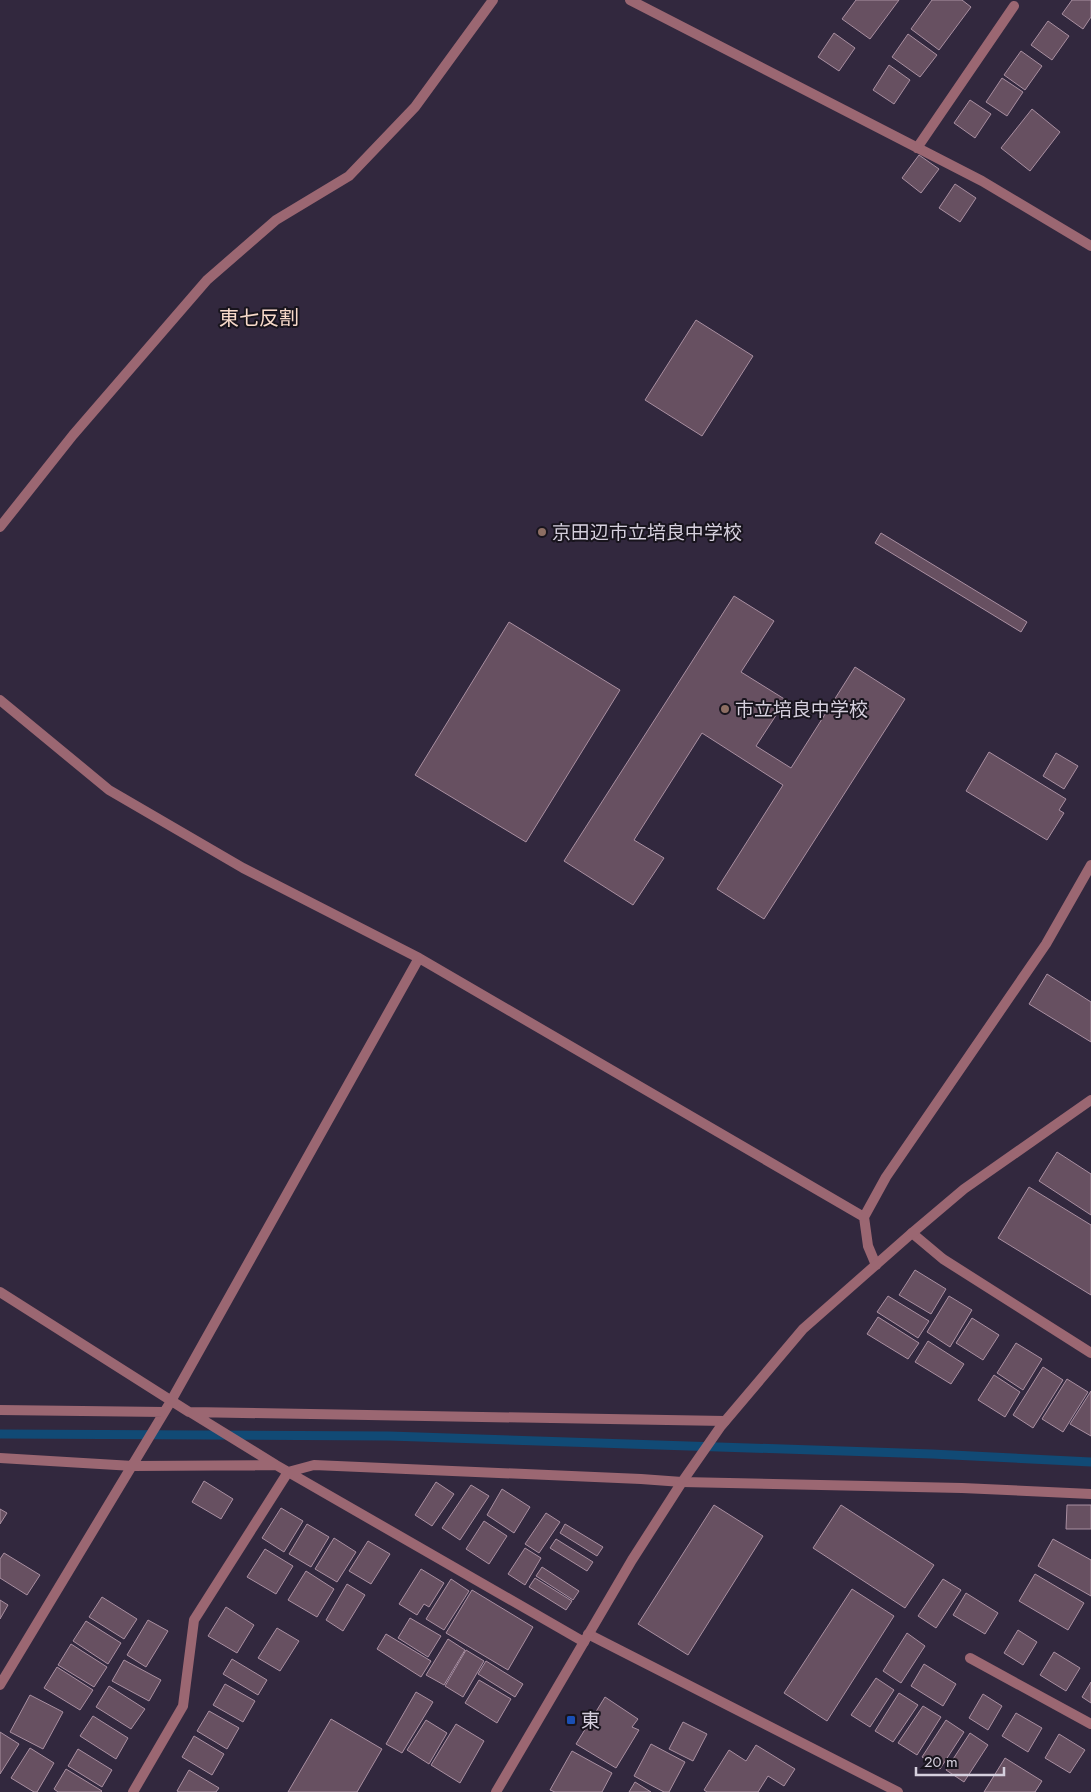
<svg xmlns="http://www.w3.org/2000/svg" width="1091" height="1792" font-family="Jost,'Noto Sans JP',sans-serif">
<style>
.lines{fill:none;stroke-linecap:round;stroke-linejoin:round}
.stream{stroke:#114a75;stroke-width:9}
.building{fill:#675061;stroke:#a98fa1}
.minor{stroke:#9b6772;stroke-width:10}
.tertiary{stroke:#9b6772;stroke-width:10}
.education-dot{fill:#8d6e63;stroke:#18141d;stroke-width:2}
.transit-dot{fill:#1a4fb4;stroke:#18141d;stroke-width:2}
.labels{text-anchor:middle;dominant-baseline:central;stroke-width:4;stroke-linejoin:round;paint-order:stroke}
.poi-label{font-size:19px;fill:#d5cfdd;stroke:#18141d;text-anchor:start}
.neighbourhood-label{font-size:20px;fill:#f8daca;stroke:#18141d}
</style>
<rect width="100%" height="100%" fill="#32283e"/>
<g class="lines">
<path class="stream" d="M0 1434 389 1436 932 1454 1091 1462"/>
</g>
<path class="building" d="M856 0H899L870 39 842 19Z
M932 0H962L971 7 939 50 911 29Z
M1072 0H1091V17L1083 29 1062 14Z
M1048 21 1069 36 1052 60 1031 45Z
M834 33 855 48 839 71 818 57Z
M908 34 937 55 920 77 892 57Z
M1021 51 1042 66 1025 90 1004 75Z
M889 65 910 80 894 104 873 90Z
M1002 78 1023 92 1007 116 986 102Z
M970 100 991 114 975 138 954 123Z
M1032 109 1060 132 1030 171 1001 148Z
M919 155 939 169 921 193 902 178Z
M955 184 976 198 960 222 939 208Z
M696 320 753 356 702 436 645 400Z
M881 533 1027 622 1021 632 875 543Z
M734 596 774 621 741 672 786 700 756 746 791 768 855 667 905 699 764 919 717 889 783 785 702 733 634 840 664 858 633 905 564 861Z
M509 622 620 690 526 842 415 775Z
M989 752 1066 799 1059 810 1064 813 1047 840 966 791Z
M1056 753 1078 766 1064 789 1043 776Z
M1047 974 1091 1002V1042L1029 1004Z
M1057 1152 1091 1174V1215L1039 1181Z
M1029 1187 1091 1225V1295L998 1238Z
M915 1270 946 1289 931 1314 899 1295Z
M888 1296 929 1321 918 1338 877 1312Z
M949 1296 972 1310 950 1347 927 1332Z
M878 1317 919 1343 908 1359 867 1334Z
M972 1318 999 1335 983 1360 956 1343Z
M928 1341 964 1364 951 1384 915 1362Z
M1016 1343 1042 1359 1023 1390 997 1373Z
M1043 1367 1063 1380 1033 1428 1013 1415Z
M994 1375 1020 1392 1005 1417 978 1400Z
M1067 1379 1088 1392 1063 1432 1042 1419Z
M1091 1391V1436L1070 1424Z
M204 1481 233 1499 221 1519 192 1502Z
M436 1482 454 1494 432 1526 415 1515Z
M471 1485 489 1496 460 1540 442 1528Z
M502 1489 530 1507 514 1533 487 1515Z
M714 1505 763 1536 688 1655 638 1624Z
M841 1505 934 1565 905 1608 813 1548Z
M1067 1505H1091V1529H1066Z
M281 1508 303 1521 284 1552 262 1538Z
M0 1509 7 1513 0 1524Z
M546 1513 560 1522 539 1553 525 1544Z
M484 1521 507 1536 489 1564 466 1549Z
M307 1524 329 1537 311 1567 289 1554Z
M565 1524 603 1547 597 1556 560 1533Z
M334 1538 356 1552 337 1582 315 1569Z
M556 1539 593 1562 587 1571 550 1548Z
M1053 1539 1091 1560V1596L1038 1566Z
M368 1541 390 1554 371 1584 349 1571Z
M525 1548 541 1558 525 1585 508 1574Z
M265 1549 293 1566 276 1594 247 1577Z
M4 1553 40 1575 27 1595 0 1578V1559Z
M542 1567 579 1591 573 1600 536 1576Z
M421 1569 444 1583 429 1607 424 1604 417 1615 399 1604Z
M306 1571 334 1589 317 1617 288 1600Z
M1035 1574 1084 1603 1068 1630 1019 1601Z
M535 1578 572 1601 566 1610 529 1587Z
M451 1579 469 1591 444 1630 426 1619Z
M943 1579 961 1590 936 1628 918 1616Z
M347 1584 365 1595 343 1631 326 1620Z
M852 1589 894 1616 827 1721 784 1693Z
M472 1590 533 1627 508 1670 446 1633Z
M966 1593 998 1613 985 1634 953 1615Z
M102 1597 137 1619 124 1639 89 1617Z
M0 1600 8 1605 0 1619Z
M226 1607 254 1625 237 1653 208 1636Z
M410 1618 441 1636 428 1657 398 1638Z
M148 1620 168 1631 146 1667 127 1655Z
M86 1621 121 1643 108 1664 73 1641Z
M277 1628 299 1641 280 1671 258 1658Z
M1018 1630 1037 1642 1023 1665 1004 1653Z
M907 1633 925 1646 901 1683 883 1671Z
M386 1634 431 1661 421 1677 377 1649Z
M448 1639 465 1650 444 1685 426 1675Z
M71 1644 107 1667 94 1687 58 1665Z
M466 1650 484 1661 463 1697 445 1686Z
M1054 1652 1080 1668 1066 1691 1040 1675Z
M232 1659 267 1680 258 1695 223 1674Z
M124 1660 161 1680 149 1701 112 1681Z
M486 1661 523 1684 515 1697 478 1674Z
M924 1664 956 1684 943 1706 911 1686Z
M57 1667 93 1690 80 1710 44 1688Z
M876 1678 894 1690 870 1727 851 1715Z
M479 1680 511 1699 497 1723 465 1703Z
M1091 1682V1703L1082 1697Z
M225 1684 255 1701 243 1722 213 1705Z
M109 1686 145 1709 131 1729 96 1707Z
M416 1692 433 1702 402 1753 386 1744Z
M899 1693 918 1705 893 1742 875 1731Z
M983 1694 1002 1706 988 1730 969 1718Z
M30 1695 63 1712 43 1749 10 1732Z
M605 1697 638 1719 632 1727 639 1730 616 1768 576 1744Z
M923 1706 941 1717 917 1755 898 1743Z
M209 1711 239 1728 227 1749 197 1731Z
M1016 1713 1042 1728 1028 1752 1002 1736Z
M93 1716 128 1738 116 1759 80 1736Z
M331 1719 382 1749 357 1792H288Z
M426 1720 447 1733 429 1764 407 1750Z
M946 1720 964 1732 940 1769 922 1757Z
M683 1722 707 1734 693 1761 669 1749Z
M456 1724 484 1741 460 1783 431 1765Z
M0 1732 19 1744 0 1774Z
M970 1733 988 1745 964 1782 946 1770Z
M1059 1734 1085 1750 1070 1773 1045 1758Z
M194 1736 224 1754 212 1775 182 1757Z
M651 1744 685 1762 669 1792H664L634 1776Z
M756 1745 795 1769 784 1786 768 1776 758 1792H707L704 1790 729 1750 746 1761Z
M30 1748 54 1763 37 1792H34L11 1778Z
M78 1749 112 1770 102 1787 68 1766Z
M572 1751 612 1773 602 1792H555L550 1790Z
M1005 1758 1042 1781 1035 1792H984Z
M66 1769 102 1791 101 1792H58L54 1789Z
M189 1770 219 1788 216 1792H179L177 1791Z
M635 1782 651 1792H629Z"/>
<g class="lines">
<path class="minor" d="M630 0 982 181 1091 246
M917 148 1014 6
M0 527 73 435 207 280 276 220 349 176 415 107 493 0
M0 700 109 790 243 868 419 958 864 1217
M912 1233 943 1259 1091 1353
M876 1265 868 1246 864 1217 886 1177 1046 944 1091 865
M0 1292 189 1412 725 1421
M0 1410 164 1412
M190 1412 276 1465 584 1642
M0 1458 133 1466 276 1465
M588 1634 898 1792
M970 1658 1091 1724
M0 1685 171 1401 419 958
M133 1792 183 1706 194 1620 288 1472 314 1465 641 1479 682 1482 962 1488 1091 1494"/>
<path class="tertiary" d="M496 1792 632 1560 682 1482 721 1426 803 1329 912 1233 964 1189 1091 1100"/>
</g>
<g class="education-dot">
<circle cx="542" cy="532" r="5"/>
<circle cx="725" cy="709" r="5"/>
</g>
<rect class="transit-dot" x="566" y="1715" width="10" height="10" rx="2.5"/>
<g class="labels">
<g class="poi-label">
<text x="552" y="532">京田辺市立培良中学校</text>
<text x="735" y="709">市立培良中学校</text>
<text x="581" y="1720">東</text>
</g>
<g class="neighbourhood-label">
<text x="259" y="318">東七反割</text>
</g>
</g>
<path d="M916 1767v8h88v-8" fill="none" stroke="#d5cfdd" stroke-width="2.5"/>
<text x="924" y="1767" font-size="15" fill="#d5cfdd" stroke="#18141d" stroke-width="4" paint-order="stroke">20 m</text>
</svg>
